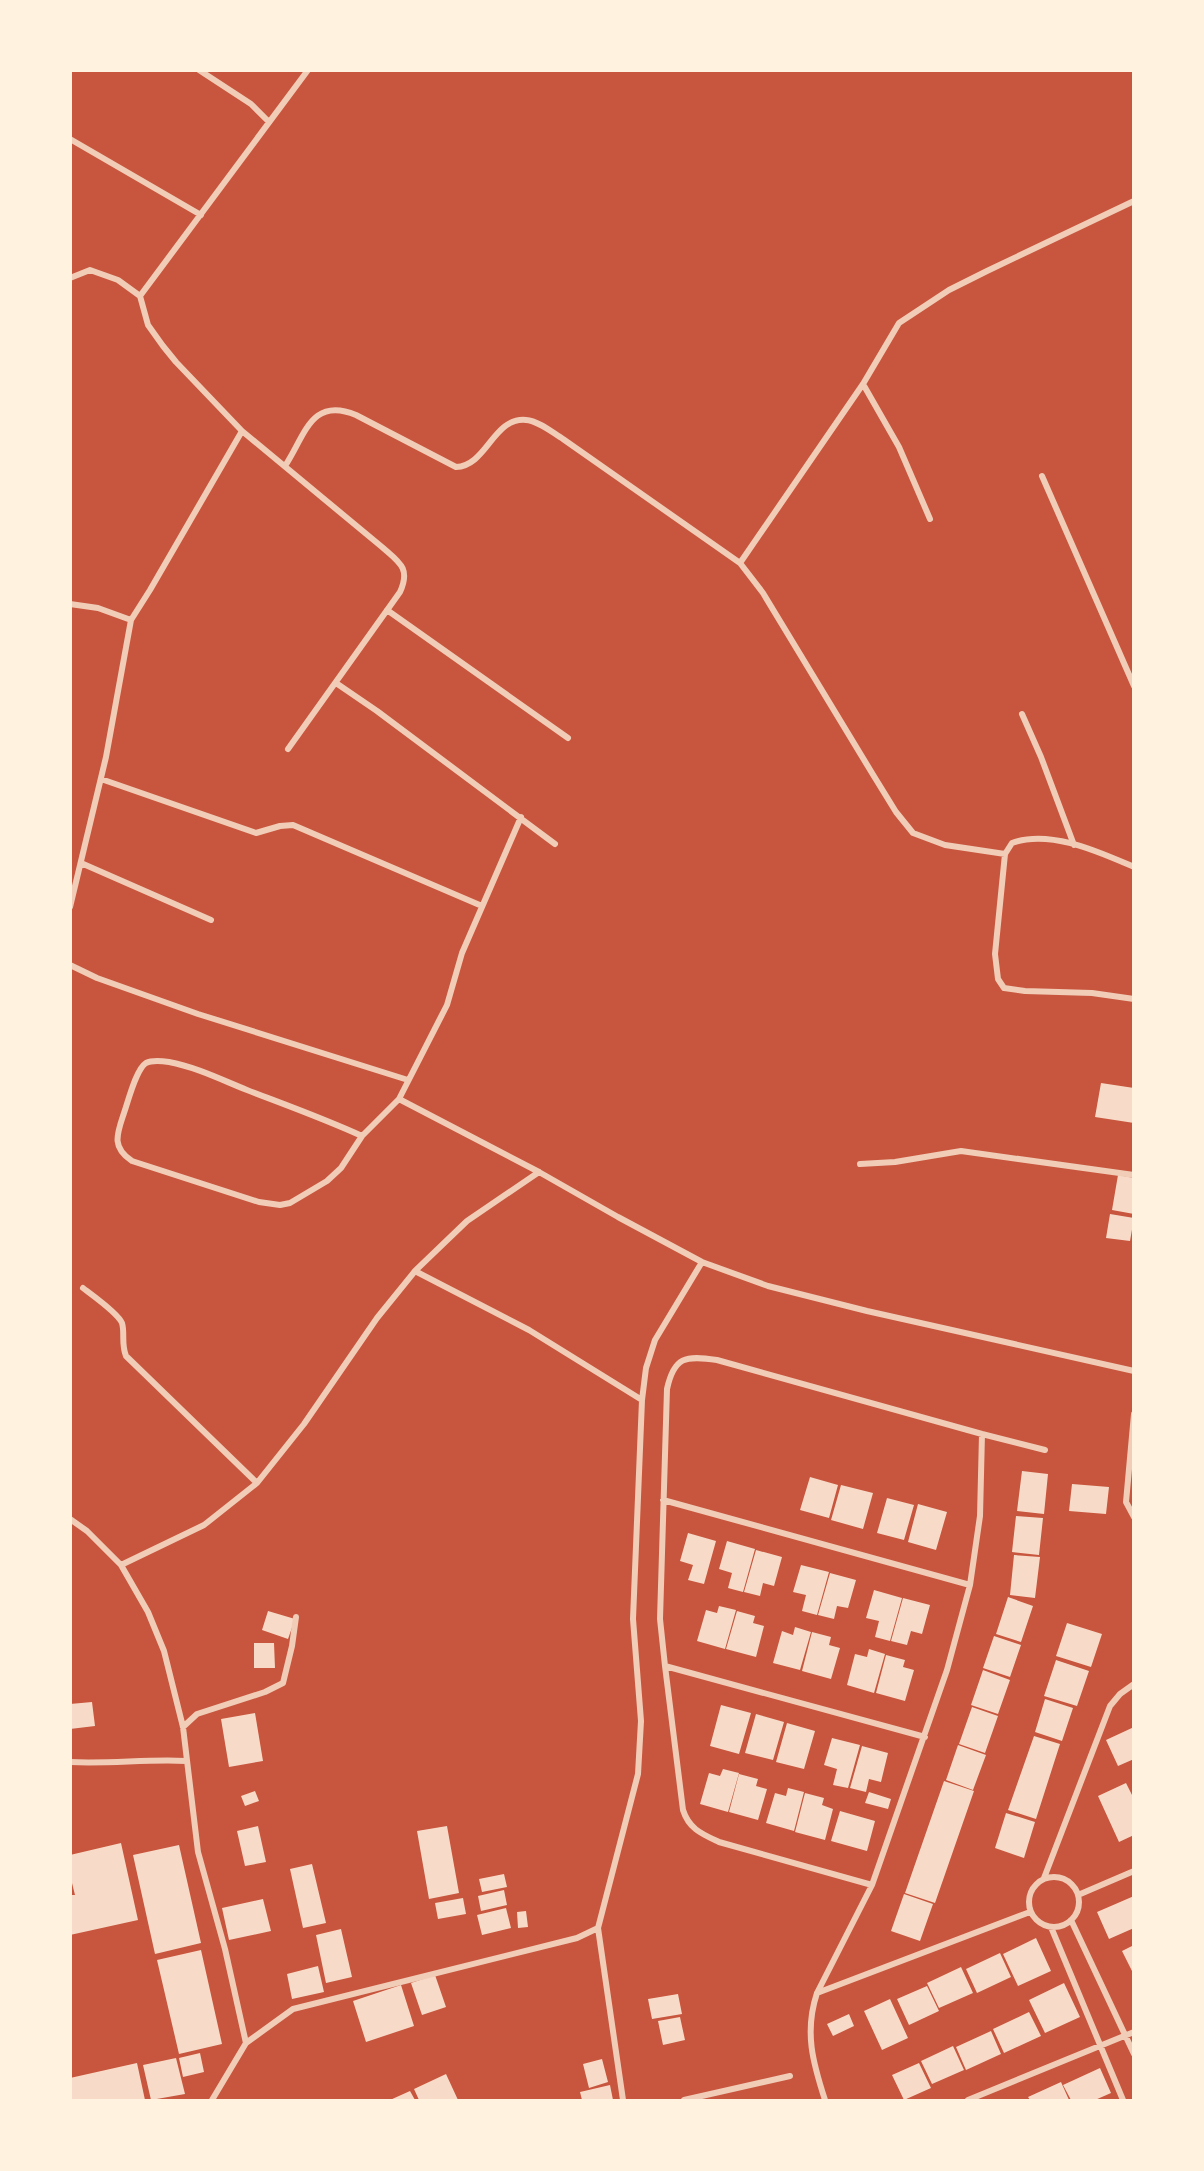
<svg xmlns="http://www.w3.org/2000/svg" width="1204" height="2171" font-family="Helvetica,sans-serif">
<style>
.building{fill:#f7dbc8}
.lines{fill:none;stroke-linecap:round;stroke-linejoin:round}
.minor{stroke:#f1ccb7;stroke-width:6}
</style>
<rect width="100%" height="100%" fill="#c8553d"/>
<path class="building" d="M1101 1083 1134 1088V1123L1095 1117Z
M1118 1175 1134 1178V1214L1112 1210Z
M1110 1214 1134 1218 1130 1241 1106 1238Z
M1022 1471 1048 1474 1044 1514 1017 1511Z
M810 1477 838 1485 829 1518 800 1510Z
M1072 1484 1109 1487 1106 1514 1069 1511Z
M841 1485 873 1493 863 1529 831 1520Z
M887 1498 914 1505 904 1540 877 1533Z
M918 1504 947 1512 936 1550 908 1542Z
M1016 1516 1043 1518 1039 1555 1012 1552Z
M688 1533 716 1541 704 1584 688 1580 693 1565 680 1561Z
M727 1541 755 1549 743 1592 728 1588 732 1573 719 1569Z
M756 1550 782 1557 774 1586 763 1583 760 1596 744 1592Z
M1014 1555 1040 1557 1035 1598 1010 1595Z
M801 1565 829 1572 817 1615 802 1611 806 1595 793 1592Z
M830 1573 856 1580 848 1608 837 1606 834 1619 818 1615Z
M874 1590 902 1598 890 1641 875 1637 879 1621 866 1618Z
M1008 1597 1033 1606 1021 1642 996 1634Z
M903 1598 930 1605 922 1634 911 1631 907 1645 891 1641Z
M719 1606 736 1610 725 1649 697 1641 706 1610 717 1613Z
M268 1611 295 1619 288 1639 262 1630Z
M737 1611 755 1616 753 1623 764 1626 756 1657 726 1649Z
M1067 1623 1102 1634 1091 1667 1056 1656Z
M795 1627 811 1632 800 1670 773 1663 782 1631 793 1635Z
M812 1632 831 1637 829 1645 840 1648 831 1679 802 1671Z
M994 1636 1021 1645 1010 1677 983 1668Z
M254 1643H274L275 1668H254Z
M869 1649 885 1654 874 1693 847 1685 855 1654 867 1657Z
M886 1655 905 1660 903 1667 914 1670 905 1701 876 1693Z
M1056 1660 1089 1671 1077 1706 1044 1696Z
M983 1670 1010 1680 998 1714 971 1705Z
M1045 1699 1073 1708 1062 1741 1035 1732Z
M92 1702 95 1726 70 1729V1704Z
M721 1705 751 1713 739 1754 710 1746Z
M972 1707 998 1716 985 1753 959 1744Z
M255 1713 263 1761 229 1767 221 1719Z
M756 1714 784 1722 773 1760 745 1753Z
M787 1723 815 1731 804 1769 776 1762Z
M1134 1727V1759L1118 1766 1106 1740Z
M1034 1736 1060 1744 1036 1819 1008 1810Z
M832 1738 860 1745 848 1788 833 1785 837 1769 824 1765Z
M958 1745 986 1755 973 1790 946 1780Z
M862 1746 888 1753 881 1782 869 1779 866 1792 850 1788Z
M723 1769 739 1773 728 1812 700 1804 709 1773 720 1776Z
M739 1774 758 1779 756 1786 767 1789 758 1820 729 1812Z
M944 1781 974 1791 935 1903 905 1893Z
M1126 1783 1134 1799V1835L1119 1842 1098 1796Z
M788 1788 804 1792 794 1831 766 1823 775 1793 786 1796Z
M255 1791 259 1801 245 1806 241 1796Z
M869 1792 891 1799 888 1809 865 1803Z
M805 1793 824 1798 822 1805 833 1809 825 1840 795 1832Z
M840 1811 875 1821 867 1851 831 1841Z
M1006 1813 1035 1822 1024 1858 995 1848Z
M258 1826 266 1862 245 1866 237 1831Z
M447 1826 459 1893 429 1899 417 1831Z
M121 1843 138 1920 70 1935V1895H75L70 1875V1855Z
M179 1845 201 1943 155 1954 133 1855Z
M312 1864 326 1923 303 1928 290 1869Z
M504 1874 507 1887 482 1892 479 1879Z
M504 1890 507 1905 481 1911 478 1896Z
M904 1894 933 1904 920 1941 891 1931Z
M1134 1896V1928L1109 1939 1097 1912Z
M463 1898 466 1914 438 1919 435 1903Z
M263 1899 271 1931 229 1940 222 1908Z
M506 1908 511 1928 482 1935 477 1915Z
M526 1911 528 1927 518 1928 517 1912Z
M341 1929 352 1977 326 1983 316 1935Z
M1036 1938 1051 1971 1018 1986 1003 1954Z
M1134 1945V1975L1122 1951Z
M201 1950 222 2044 179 2054 157 1960Z
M1000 1953 1011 1977 977 1993 966 1969Z
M318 1966 324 1992 292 1999 287 1974Z
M961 1967 973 1993 939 2008 927 1983Z
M435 1975 446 2007 422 2015 411 1983Z
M1064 1983 1080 2017 1045 2033 1029 2000Z
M401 1985 414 2026 366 2042 353 2001Z
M927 1986 939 2011 909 2025 897 1999Z
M678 1994 682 2014 652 2019 648 1999Z
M890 1999 908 2038 882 2050 864 2011Z
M1029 2012 1041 2036 1004 2053 993 2029Z
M849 2014 854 2026 833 2036 827 2024Z
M680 2017 685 2040 663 2045 658 2021Z
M991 2031 1001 2054 966 2070 956 2047Z
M953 2046 964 2070 932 2084 921 2061Z
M200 2053 204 2072 183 2077 179 2058Z
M176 2058 185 2094 151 2100 143 2065Z
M602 2059 608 2082 589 2088 583 2064Z
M137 2063 145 2100H70V2078Z
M919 2063 931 2088 904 2100 892 2075Z
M1100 2068 1111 2093 1095 2100H1071L1063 2085Z
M446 2074 458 2100H419L414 2089Z
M1061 2082 1069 2100H1030L1028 2097Z
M610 2085 613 2100H582L580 2092Z
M410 2091 415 2100H390Z"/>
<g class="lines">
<path class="minor" d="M199 70 251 104 269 122
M70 139 201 215
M70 278 90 270 118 280 140 296 148 325 163 346 176 362 242 431 382 547C399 562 411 568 400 592L288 749
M140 296 308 70
M863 384 899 447 930 519
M285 466C305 436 311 396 356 415L456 467C487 466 493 417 526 420 539 421 553 433 563 439L740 563 763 593 872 773 896 812 913 833 945 845 1005 854
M1042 476 1134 686
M740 563 863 384 899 323 949 290 987 271 1134 201
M70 604 98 608 131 620
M387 610 568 738
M336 683 377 711 555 844
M1022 714 1041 757 1074 845
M101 779 256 833 280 826 293 825 482 906
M81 863 211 920
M1134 867C1099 852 1050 829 1012 843L1005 854 995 954 998 979 1004 988 1025 991 1092 993 1134 999
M70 907 106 757 131 620 150 590 242 431
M70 965 97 978 198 1014 408 1080
M399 1099 539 1172 618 1217 702 1262 768 1286 867 1311 1134 1371
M362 1136C325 1119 286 1105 247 1090 222 1080 196 1067 169 1062 162 1061 152 1060 146 1063 136 1069 128 1102 124 1113 117 1134 111 1147 132 1161L259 1202 280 1205 290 1203 327 1181 341 1168 362 1136 399 1099 447 1005 462 953 521 817
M860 1164 895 1162 961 1151 1134 1175
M415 1271 529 1330 642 1400
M83 1288C92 1295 118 1313 122 1323 125 1333 121 1344 126 1356L257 1483
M1134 1414 1126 1502 1134 1517
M663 1500 970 1585
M70 1519 87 1531 121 1565 148 1612 164 1651 183 1727 198 1852 225 1949 246 2043
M121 1565 204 1525 257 1483 304 1424 377 1318 415 1271 467 1221 539 1172
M665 1666 683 1810C689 1829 702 1834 719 1842L872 1885
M183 1727 197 1714 265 1692 283 1683 292 1646 296 1617
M925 1737 665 1666 660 1619 667 1389C674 1357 685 1355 717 1360L982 1434 1045 1450
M70 1762C109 1764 148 1759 186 1761
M1029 1902a25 25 0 1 1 50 0a25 25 0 1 1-50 0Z
M1044 1878 1110 1706 1120 1694 1134 1684
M1078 1895 1134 1871
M1071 1920 1134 2054
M1051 1927 1123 2100
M598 1928 623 2100
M817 1993 1030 1912
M212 2100 246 2043 293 2009 577 1938 598 1928 638 1774 641 1721 633 1619 642 1400 646 1368 655 1340 702 1262
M684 2100 790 2076
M825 2100C813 2063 804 2032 817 1993L872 1885 947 1670 970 1585 980 1516 982 1434
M968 2100 1134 2032"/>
</g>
<rect width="1204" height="2171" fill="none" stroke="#fff3e0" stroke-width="144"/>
</svg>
